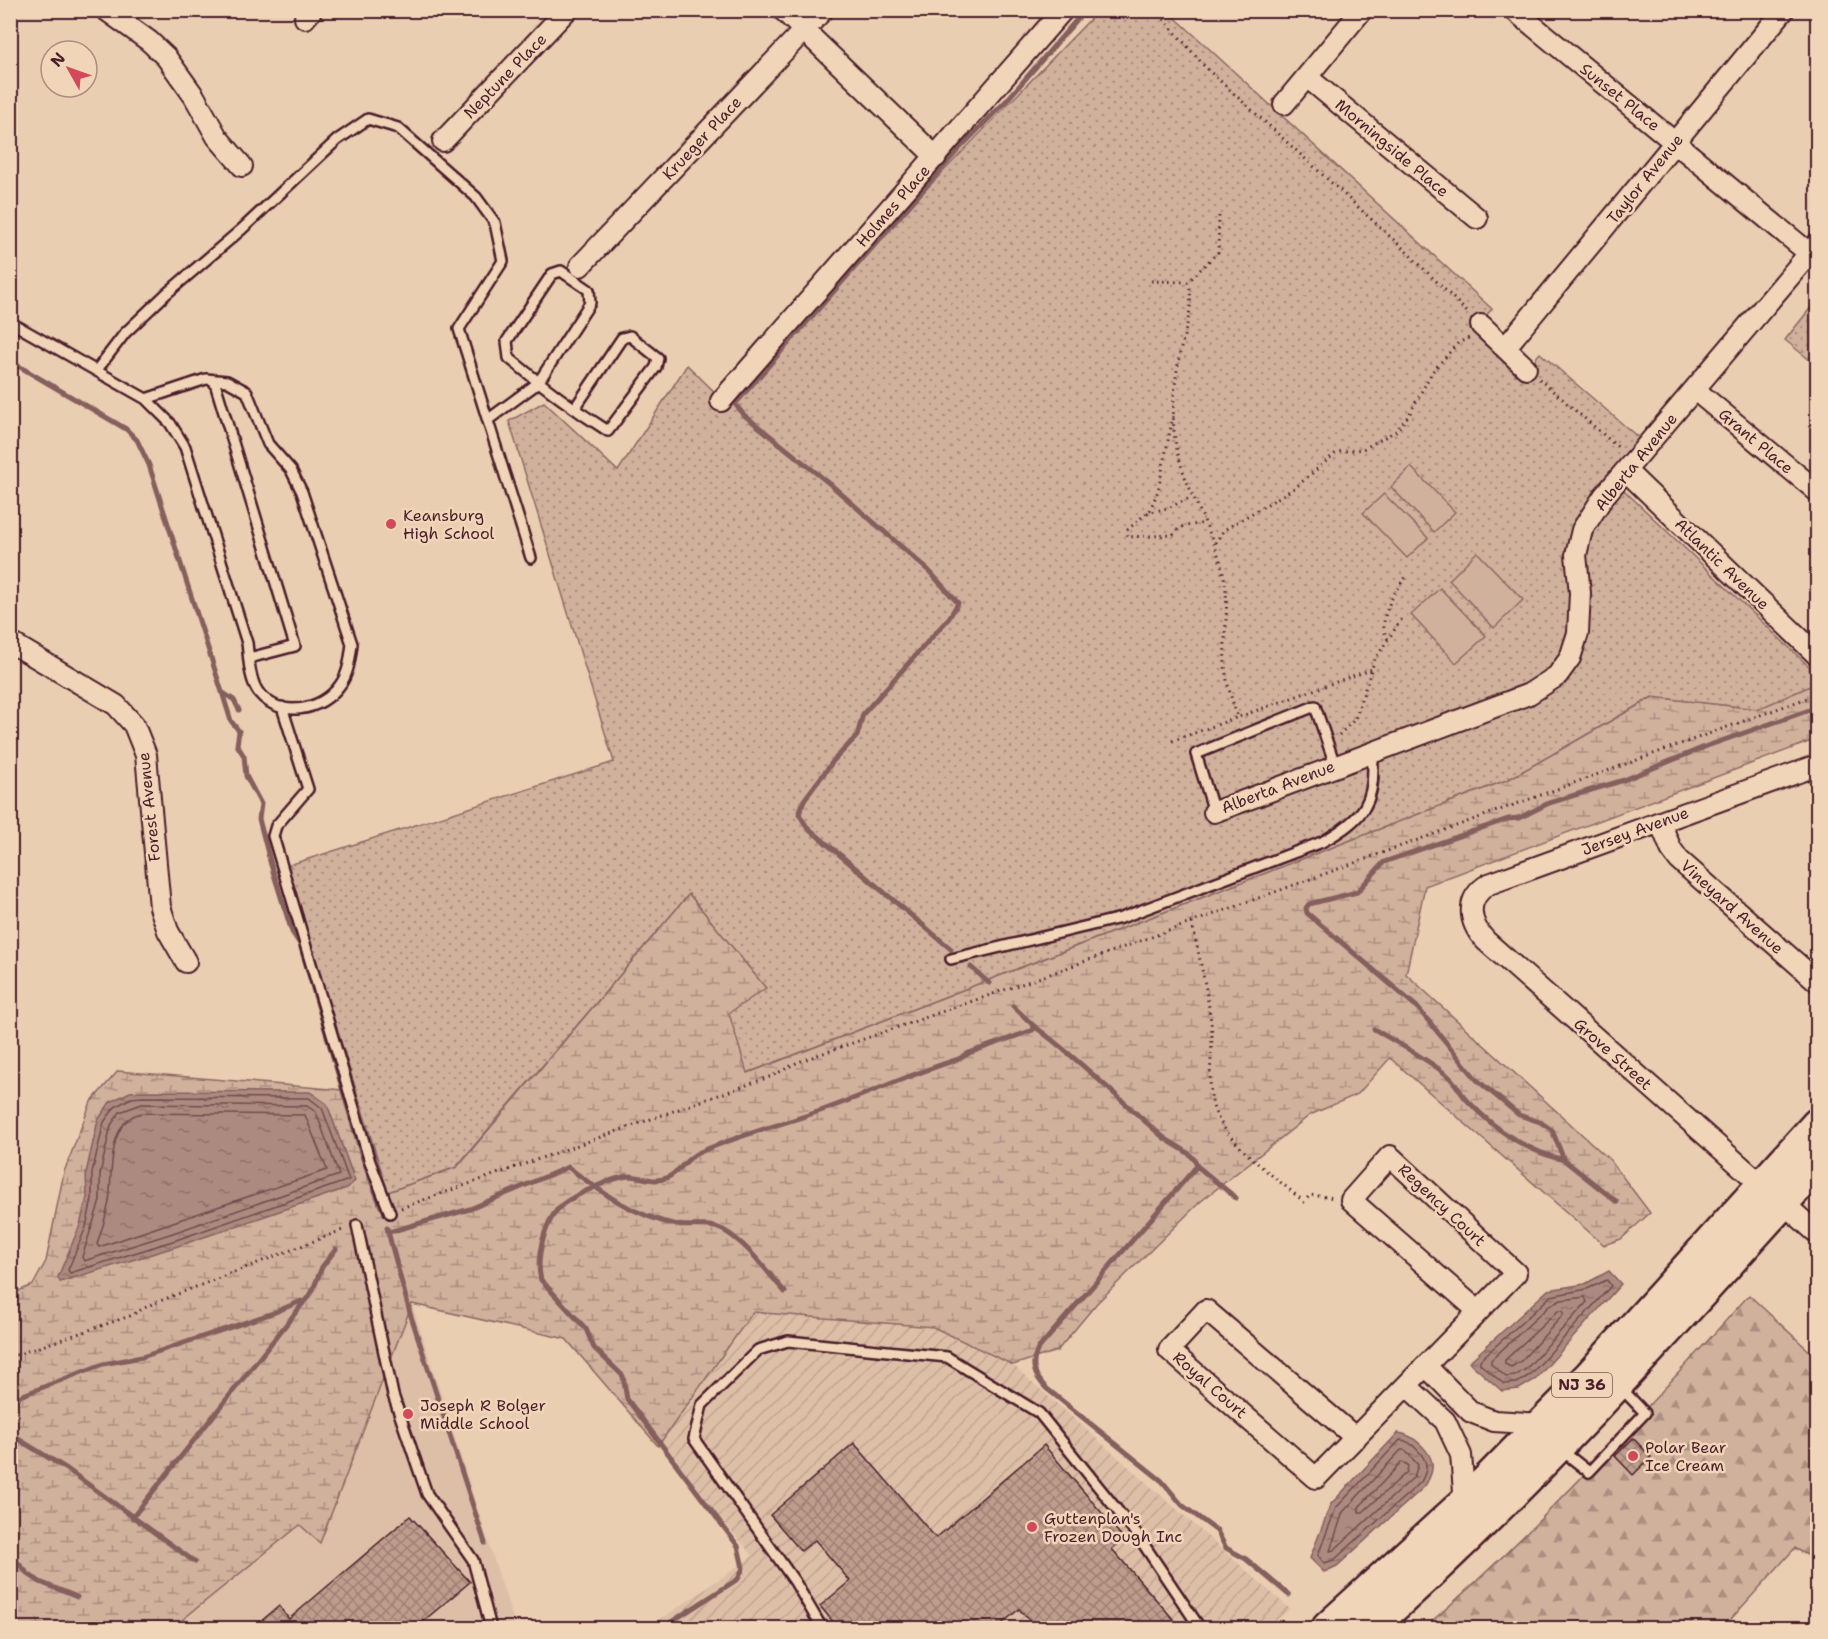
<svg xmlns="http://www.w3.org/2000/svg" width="1828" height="1639" font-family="'Shantell Sans',sans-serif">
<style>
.built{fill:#ddbfa7}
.industrial{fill:url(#industrial-furrows)}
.forest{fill:url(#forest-firs);stroke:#8d6864;stroke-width:1.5}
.wetland{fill:url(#wetland-marsh);stroke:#8d6864;stroke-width:1.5}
.park{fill:url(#park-dots);stroke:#8d6864;stroke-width:1.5}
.pitch{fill:#d0b19c;stroke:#8d6864;stroke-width:1.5}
.water{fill:url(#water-ripples);stroke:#855f5d;stroke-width:1.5}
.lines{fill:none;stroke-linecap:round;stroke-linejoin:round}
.shore{stroke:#724a4d;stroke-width:1.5}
.stream{stroke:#855f5d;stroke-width:5}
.building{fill:url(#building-cross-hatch);stroke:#4a1f2b;stroke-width:1.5}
.lane-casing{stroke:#4a1f2b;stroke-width:14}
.street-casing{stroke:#4a1f2b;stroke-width:24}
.highway-casing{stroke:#4a1f2b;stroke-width:38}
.path{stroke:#4a1f2b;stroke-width:3;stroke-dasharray:1.5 4.5;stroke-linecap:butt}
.lane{stroke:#f1d5b8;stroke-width:9}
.street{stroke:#f1d5b8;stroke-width:20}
.highway{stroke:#f1d5b8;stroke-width:33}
.poi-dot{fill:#d1495b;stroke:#f1d5b8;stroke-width:2}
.labels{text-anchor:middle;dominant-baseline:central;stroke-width:5;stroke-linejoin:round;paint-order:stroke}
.shield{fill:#f1d5b8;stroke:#7c5655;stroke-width:1.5}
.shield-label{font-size:15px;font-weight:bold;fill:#4a1f2b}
.street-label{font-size:16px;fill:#4a1f2b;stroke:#f1d5b8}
.poi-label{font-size:16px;fill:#4a1f2b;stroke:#f1d5b8;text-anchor:start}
</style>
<defs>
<pattern id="industrial-furrows" width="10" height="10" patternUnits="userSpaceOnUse" patternTransform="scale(1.5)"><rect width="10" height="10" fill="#ddbfa7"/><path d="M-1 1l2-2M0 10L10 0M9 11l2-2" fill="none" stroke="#bfa490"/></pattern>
<pattern id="forest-firs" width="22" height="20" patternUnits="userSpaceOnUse" patternTransform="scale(1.5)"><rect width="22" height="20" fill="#d0b19c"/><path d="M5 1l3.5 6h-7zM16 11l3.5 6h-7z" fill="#ab8f7f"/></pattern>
<pattern id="wetland-marsh" width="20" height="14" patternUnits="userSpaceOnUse" patternTransform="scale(1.5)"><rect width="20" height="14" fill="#d0b19c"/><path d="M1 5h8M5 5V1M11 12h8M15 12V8" fill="none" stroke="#ab8f7f"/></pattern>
<pattern id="park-dots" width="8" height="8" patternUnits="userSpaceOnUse" patternTransform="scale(1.5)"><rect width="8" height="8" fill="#d0b19c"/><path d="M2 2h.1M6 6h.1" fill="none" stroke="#ab8f7f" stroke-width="1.8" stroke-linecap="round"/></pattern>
<pattern id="water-ripples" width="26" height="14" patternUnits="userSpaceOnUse" patternTransform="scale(1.5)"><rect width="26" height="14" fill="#ad8a7f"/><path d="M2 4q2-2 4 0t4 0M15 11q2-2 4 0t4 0" fill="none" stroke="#8f7068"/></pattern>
<pattern id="building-cross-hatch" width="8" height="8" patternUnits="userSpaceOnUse" patternTransform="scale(1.5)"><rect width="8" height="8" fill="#be9d8d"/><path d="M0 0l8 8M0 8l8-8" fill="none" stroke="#9c7f73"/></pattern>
</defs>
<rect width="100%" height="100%" fill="#eaceb2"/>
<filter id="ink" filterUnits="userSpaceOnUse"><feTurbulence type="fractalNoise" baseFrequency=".0167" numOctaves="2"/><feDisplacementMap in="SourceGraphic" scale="12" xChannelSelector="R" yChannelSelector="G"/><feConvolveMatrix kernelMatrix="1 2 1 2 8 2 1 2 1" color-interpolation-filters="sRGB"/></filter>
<g filter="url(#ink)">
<path class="built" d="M412 1304 516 1628H172L300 1525 320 1542Z"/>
<path class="industrial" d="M753 1312 933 1327 1013 1365 1290 1609 1267 1628H656L658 1621 753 1556 658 1446Z"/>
<path class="forest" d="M1749 1295 1817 1358V1561L1795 1548 1723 1628H1424C1542 1527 1645 1410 1749 1295Z"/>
<path class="wetland" d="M1817 683V739L1425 886 1406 974 1610 1160 1650 1213 1621 1239 1604 1245 1390 1058 1358 1094 1310 1115 1200 1202 1097 1303 1057 1351 1013 1365 933 1327 753 1312 658 1446 566 1339 412 1304 320 1543 300 1525 172 1628H11V1294L33 1285 46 1261 64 1172 91 1102 118 1071 355 1091 388 1192 457 1167 689 894 766 988 748 1073 1509 779 1653 697 1758 709Z"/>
<path class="park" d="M1098 11H1168L1492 309 1473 330 1521 375 1540 353 1639 438 1609 476 1817 674V683L1758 709 1652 697 1509 779 747 1073 729 1013 766 988 689 894 456 1167 388 1192 286 866 614 762 509 421 544 402 618 471 687 365 723 400Z
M1817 300V366L1785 340Z"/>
<path class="pitch" d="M1411 467 1455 512 1434 532 1391 487Z
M1384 494 1428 538 1407 558 1363 513Z
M1477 552 1523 600 1494 628 1449 580Z
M1440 588 1486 636 1456 663 1411 615Z"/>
<path class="water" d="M141 1091 310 1092 327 1104 355 1181 347 1188 178 1246 60 1282 58 1277 80 1225 87 1198 86 1173 98 1120 110 1102 130 1092Z
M1609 1271 1621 1284 1536 1379 1519 1389 1502 1391 1469 1362 1548 1290 1585 1284Z
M1398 1433C1413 1434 1434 1453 1432 1468 1432 1475 1428 1480 1425 1486L1337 1566 1324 1572 1310 1558 1331 1504Z"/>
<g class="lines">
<path class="shore" d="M142 1097 309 1098 322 1108 349 1180 176 1240 70 1273 68 1270 86 1227 92 1199V1173L104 1122 115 1107 131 1098Z
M142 1104 307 1106 316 1112 339 1175 173 1233 84 1261 82 1257 100 1201V1174L111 1125 120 1112Z
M143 1113 305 1115 327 1170 99 1247 97 1244C102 1230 106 1216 109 1202 113 1176 106 1118 143 1113Z
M1607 1280 1611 1286 1531 1374 1517 1383 1504 1384 1480 1364V1360L1551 1296 1587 1289Z
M1585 1297 1587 1302 1527 1368 1515 1376 1506 1377 1491 1364V1360L1549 1306 1561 1300Z
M1558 1311H1563V1315L1521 1361 1511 1367 1505 1364V1360Z
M1400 1440C1410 1440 1427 1456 1426 1468 1426 1472 1423 1478 1421 1482L1334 1560 1324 1563 1318 1555 1336 1508Z
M1401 1450H1405L1418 1465 1414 1477 1334 1550 1330 1551 1343 1512Z
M1402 1462 1408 1465 1407 1472 1363 1512H1359V1507Z"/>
<path class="stream" d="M10 361 126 429 137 440 149 465 222 692 234 700 239 710
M222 692 231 721 239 731 237 745 244 756 246 776 261 804 259 819 271 865 292 932 300 944 362 1156 381 1207
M951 949 807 827 799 814 804 800 834 760 857 736 863 714 949 618 958 603 929 571 830 484 744 415 735 404 958 150 1007 100 1080 16
M971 967 989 983
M1034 1026C1080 1060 1120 1100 1163 1137 1173 1145 1195 1153 1197 1166L1038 1349C1030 1365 1034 1375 1046 1388L1162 1481 1182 1505 1217 1531 1226 1548 1246 1559 1289 1595
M1374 1029C1398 1044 1427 1058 1448 1076 1457 1084 1460 1093 1468 1101 1495 1130 1526 1151 1564 1160
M1197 1166 1236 1198
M1617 1202 1564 1160 1552 1130 1540 1122 1519 1115 1477 1080 1417 1007 1307 913 1306 908 1309 904 1357 892 1384 862 1508 819 1519 818 1549 803 1624 780 1707 746 1818 707
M387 1228 410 1313 485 1543
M389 1232 470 1209 568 1167C602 1193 634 1216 677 1225 692 1228 708 1222 723 1230 747 1243 767 1272 785 1292
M10 1400 103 1364 142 1357 273 1313 301 1301
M10 1434 67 1469 195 1562
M132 1518 312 1292 322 1267 336 1249
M10 1554 28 1574 40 1582 77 1597
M665 1628 671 1622 738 1579 743 1568 738 1546 627 1399 623 1376 594 1348 586 1329 541 1280C535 1257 545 1219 563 1204 575 1195 616 1176 630 1176 642 1177 655 1183 666 1178 679 1173 685 1159 698 1153 738 1135 781 1125 823 1110 868 1094 913 1073 959 1059L969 1053 1033 1030 1034 1026 1013 1006"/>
</g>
<path class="building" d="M1633 1438 1651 1457 1633 1475 1615 1456Z
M854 1443 936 1538 1044 1445 1124 1539 1112 1549 1181 1628H1036L1019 1609 997 1628H844L838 1622 835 1624 820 1606 850 1581 815 1540 801 1551 770 1515Z
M410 1516 470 1582 415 1628H253L279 1606 289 1619Z"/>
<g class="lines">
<g class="lane-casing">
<path id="lane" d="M10 322 146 399 170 423 185 447 247 643C249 658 249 680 259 693 281 719 322 711 340 685 349 673 350 658 352 644L302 492 291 470 268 444 247 392 227 381 206 379 146 399
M96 371 125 333 166 294 242 229 337 140 368 119 398 128 476 197 495 223 503 261 459 329 531 558
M214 380 295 646 249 658
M489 419 538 383 590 303 589 290 561 271 552 274 507 341 509 358C540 384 573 409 608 431L656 367 658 358 630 336 622 338 575 408
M282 707 308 789 276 826 273 836 370 1162 390 1213
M1214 812 1196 754 1315 706 1335 765
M951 959 1121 918 1322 842C1365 818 1377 801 1372 752
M357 1225 393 1395 427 1494 473 1560 491 1628
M1560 1449 1589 1472 1645 1413 1620 1387
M822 1628 795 1582 694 1439 702 1405 758 1350 788 1341 947 1357 1039 1413 1138 1536 1200 1628"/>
</g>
<g class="street-casing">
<path id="street" d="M106 10 149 41 166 57 194 96 217 137 242 166
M783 10 936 157
M1514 10 1809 253
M305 18 312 10
M1307 77 1477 218
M1284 104 1362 10
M443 141 567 10
M580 266 823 10
M1481 325 1526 368
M1505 348 1784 10
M1695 390 1818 492
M721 401 1063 10
M1626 471 1818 656
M10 642 116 705 134 725 146 755 160 907 168 931 186 962
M1214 812 1529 694 1557 676 1570 658 1578 633 1580 593 1576 555 1582 530 1604 496 1818 243
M1660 822 1671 849 1679 860 1818 982
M1763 1186 1486 941C1468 922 1465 898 1489 884L1818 765
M1782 1202 1818 1234
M1426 1366 1471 1412 1494 1421 1543 1424
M1407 1386 1445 1421 1461 1455 1465 1504
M1356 1438 1206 1310 1169 1350 1316 1478 1516 1273 1390 1156 1351 1200 1478 1311"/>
</g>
<g class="highway-casing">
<path id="highway" d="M1329 1628 1465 1504 1591 1376 1818 1125
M1368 1628C1530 1485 1673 1323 1818 1162"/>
</g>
<path class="path" d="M1156 10 1206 68 1406 251 1469 314
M1151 281 1188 282 1218 252 1219 215
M1188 282C1196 307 1183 333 1179 358 1175 381 1172 407 1174 431 1179 485 1214 526 1224 577 1230 605 1223 636 1225 665 1226 683 1232 700 1238 718
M1539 379 1620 449
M1173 416 1158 491 1150 510 1127 530 1128 537 1173 535 1180 527 1205 523
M1147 513 1168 508 1192 497
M1215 543 1224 530 1296 487 1337 452 1363 449 1396 431 1409 415 1432 372 1458 343 1469 338
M1388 639C1375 623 1396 587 1408 575
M1339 735 1355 719 1375 659 1403 617
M1172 741 1372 669
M1192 923C1199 956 1207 989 1211 1022 1215 1052 1203 1092 1218 1118 1237 1152 1276 1177 1304 1202L1310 1195 1335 1198
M401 1208 772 1076 798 1062 1050 974 1818 694
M10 1357 130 1316 152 1304 345 1229"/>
<use href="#lane" class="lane"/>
<use href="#street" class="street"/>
<use href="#highway" class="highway"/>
</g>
</g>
<g class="poi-dot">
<circle cx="391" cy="524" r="6"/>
<circle cx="408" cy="1414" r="6"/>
<circle cx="1633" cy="1456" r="6"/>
<circle cx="1032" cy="1527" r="6"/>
</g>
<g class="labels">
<rect class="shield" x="1552" y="1373" width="60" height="24" rx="4.5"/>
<g class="shield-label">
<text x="1582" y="1385">NJ 36</text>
</g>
<g class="street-label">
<text transform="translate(505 76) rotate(-46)">Neptune Place</text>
<text transform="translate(1620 97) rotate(39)">Sunset Place</text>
<text transform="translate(702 138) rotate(-47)">Krueger Place</text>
<text transform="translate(1392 148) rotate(40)">Morningside Place</text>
<text transform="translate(1645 179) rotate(-51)">Taylor Avenue</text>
<text transform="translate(893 206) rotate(-49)">Holmes Place</text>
<text transform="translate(1756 441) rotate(40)">Grant Place</text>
<text transform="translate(1636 462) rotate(-51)">Alberta Avenue</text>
<text transform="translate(1722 564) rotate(44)">Atlantic Avenue</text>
<text transform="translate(1278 787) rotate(-21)">Alberta Avenue</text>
<text transform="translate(149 807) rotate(-96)">Forest Avenue</text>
<text transform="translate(1635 831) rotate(-20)">Jersey Avenue</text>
<text transform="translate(1732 907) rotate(42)">Vineyard Avenue</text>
<text transform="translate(1613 1054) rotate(42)">Grove Street</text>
<text transform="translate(1442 1205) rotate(43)">Regency Court</text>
<text transform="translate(1210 1385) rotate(41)">Royal Court</text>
</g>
<g class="poi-label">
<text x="403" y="515">Keansburg<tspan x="403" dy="18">High School</tspan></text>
<text x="420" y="1405">Joseph R Bolger<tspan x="420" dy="18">Middle School</tspan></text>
<text x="1645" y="1447">Polar Bear<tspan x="1645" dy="18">Ice Cream</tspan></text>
<text x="1044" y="1518">Guttenplan's<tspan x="1044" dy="18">Frozen Dough Inc</tspan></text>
</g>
</g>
<rect width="1828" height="1639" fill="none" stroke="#f1d5b8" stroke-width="36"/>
<rect x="18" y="18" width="1792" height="1603" fill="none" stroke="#4a1f2b" stroke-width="2" filter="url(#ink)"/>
<g transform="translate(69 69) rotate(310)"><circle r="28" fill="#f1d5b8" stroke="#ae8c80" stroke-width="1.5"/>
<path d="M0-4.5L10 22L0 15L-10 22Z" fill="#d1495b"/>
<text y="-9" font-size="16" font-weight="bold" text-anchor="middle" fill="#4a1f2b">N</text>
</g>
</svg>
